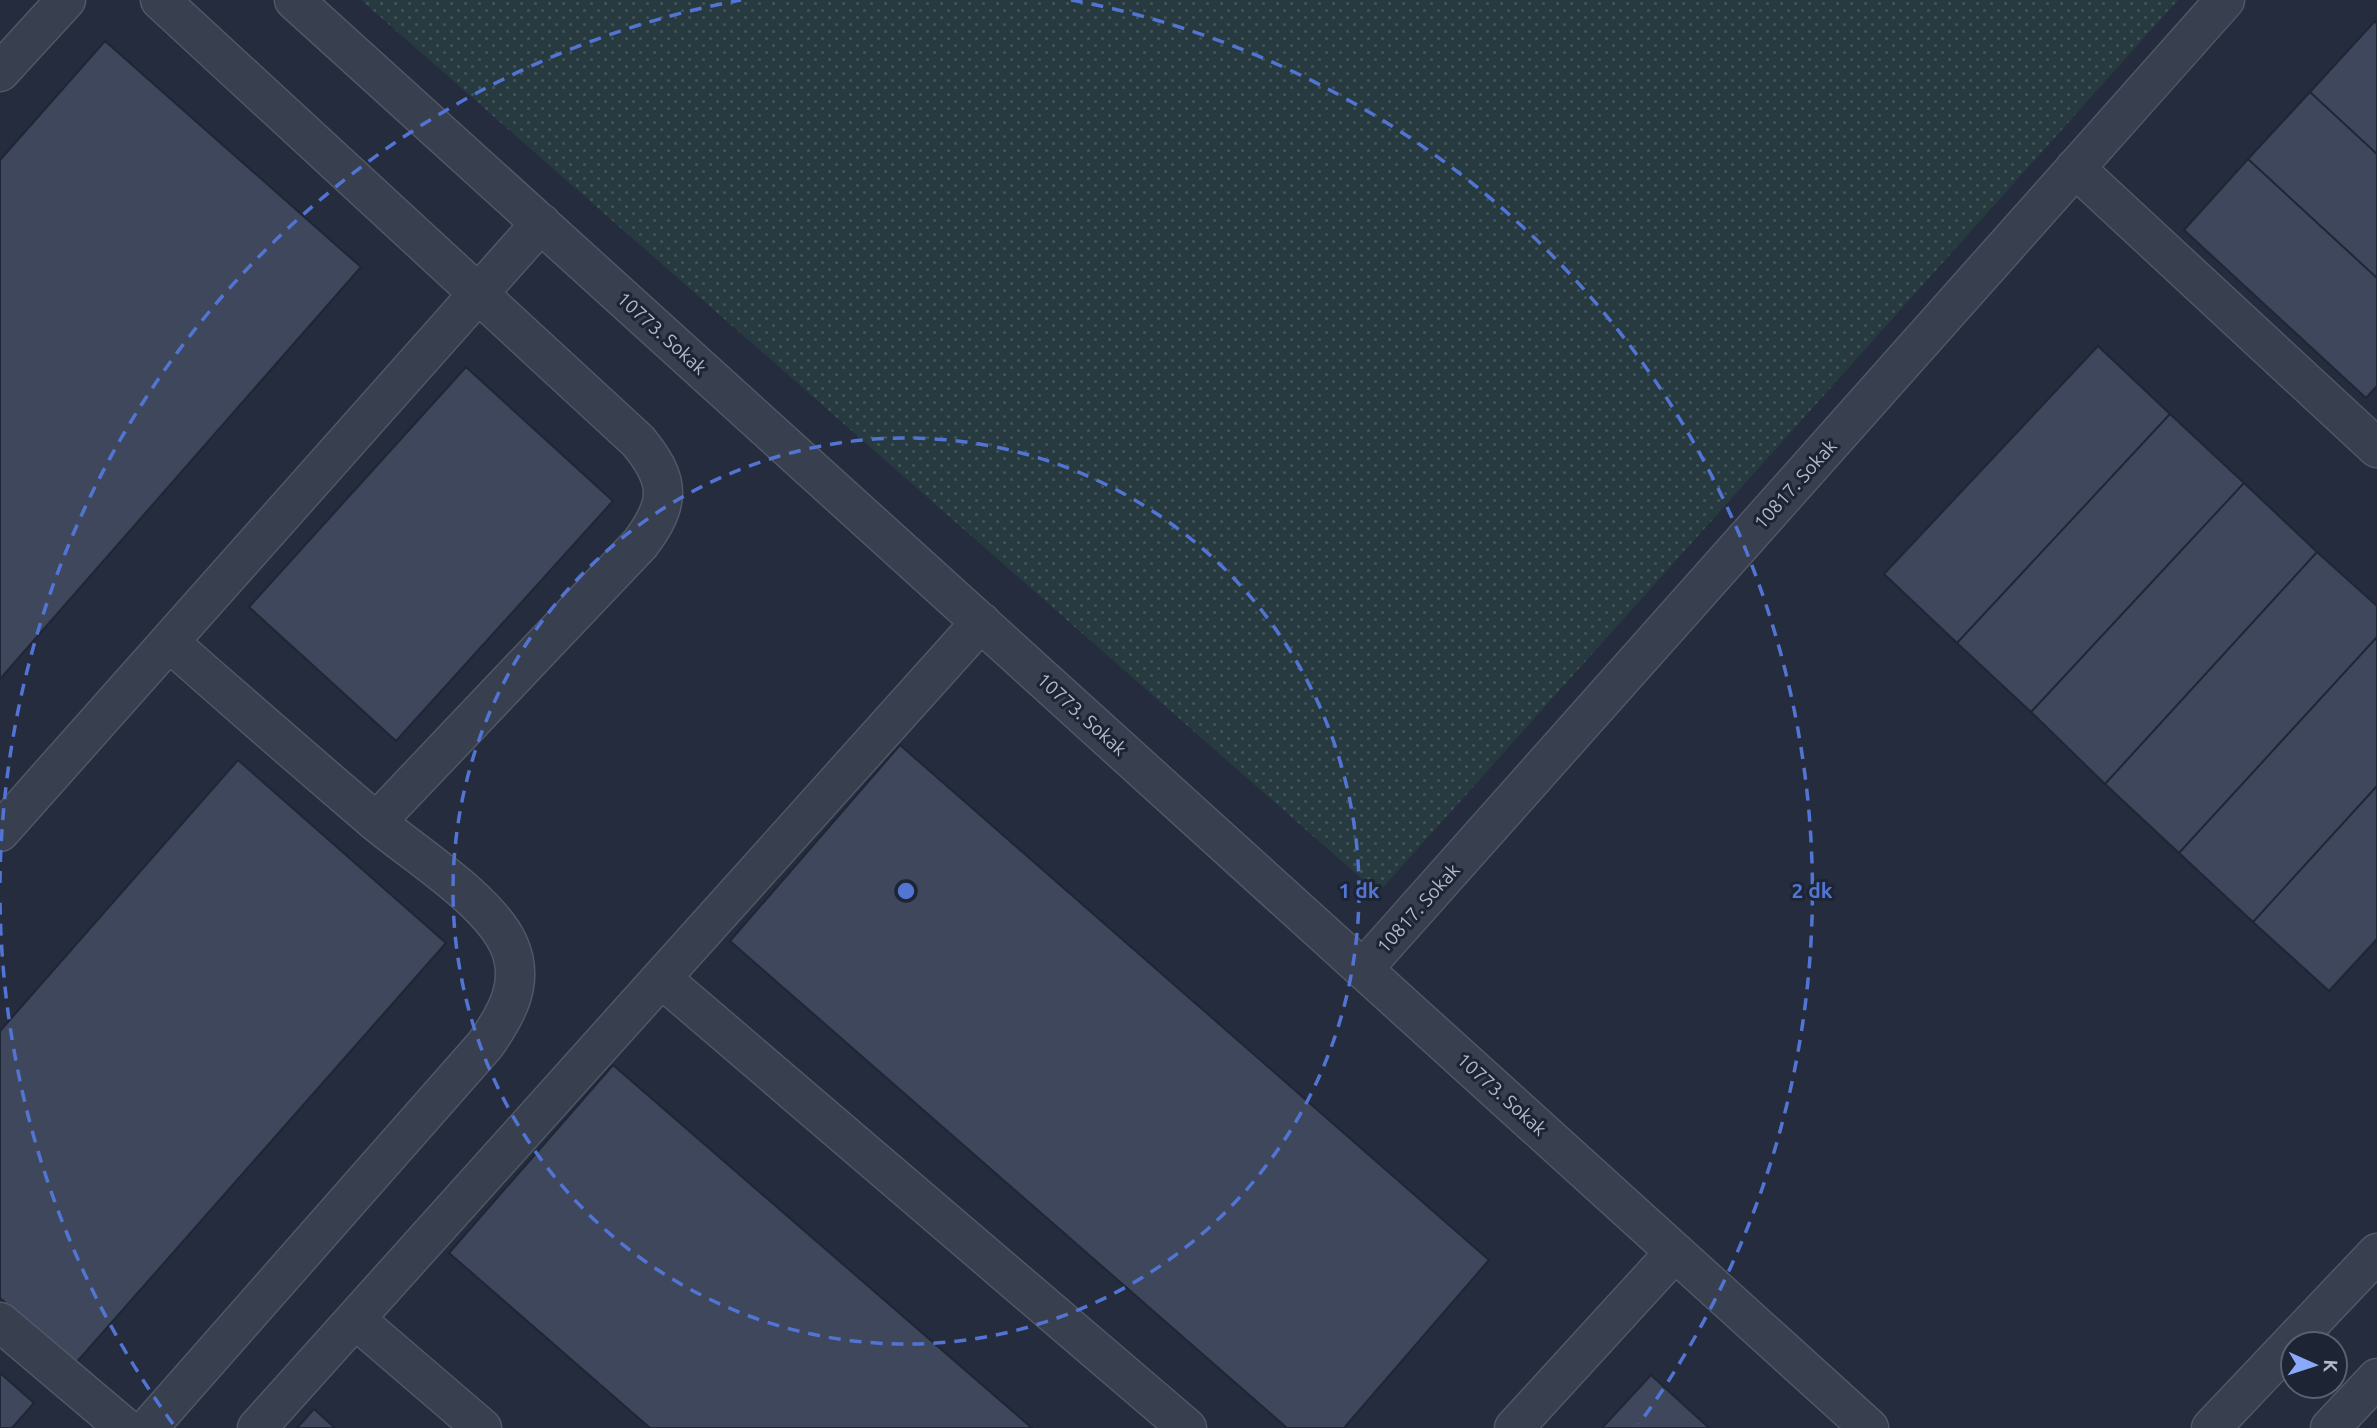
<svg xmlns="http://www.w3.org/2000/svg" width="2377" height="1428" font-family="Ubuntu,sans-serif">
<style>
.grass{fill:url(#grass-dots)}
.building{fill:#3e475b;stroke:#1f2635;stroke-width:2}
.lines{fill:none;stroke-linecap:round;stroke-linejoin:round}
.minor-casing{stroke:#505766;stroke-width:41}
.minor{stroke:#383f4e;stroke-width:38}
.ring{fill:none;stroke:#5274d3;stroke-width:3.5;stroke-dasharray:12 9}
.labels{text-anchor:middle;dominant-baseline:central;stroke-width:6;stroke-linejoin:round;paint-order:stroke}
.street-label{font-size:19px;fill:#b4bac9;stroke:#1d2433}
.centre{fill:#5274d3;stroke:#1d2433;stroke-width:3.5}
.ring-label{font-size:21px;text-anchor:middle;font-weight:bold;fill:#5274d3;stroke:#1d2433;stroke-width:6;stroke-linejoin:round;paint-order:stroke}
</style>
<defs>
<pattern id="grass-dots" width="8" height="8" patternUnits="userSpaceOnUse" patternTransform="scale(1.75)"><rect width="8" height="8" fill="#263a3f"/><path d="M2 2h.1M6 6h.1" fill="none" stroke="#435459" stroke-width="1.8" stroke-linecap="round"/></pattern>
</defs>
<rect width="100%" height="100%" fill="#242c3e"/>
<path class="grass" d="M361 0H2178L1378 893Z"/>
<path class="building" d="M2375 21 2377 24V154L2310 92Z
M105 41 361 267 0 679V160Z
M2310 92 2377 154V278L2248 159Z
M2248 159 2377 278V386L2366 398 2184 230Z
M2098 346 2170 414 1957 643 1884 574Z
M466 367 613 501 396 741 249 607Z
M2170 414 2244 483 2031 712 1957 643Z
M2244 483 2317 552 2105 784 2031 712Z
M2317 552 2377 606V637L2179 853 2105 784Z
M2377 637V786L2253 922 2179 853Z
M900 745 1489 1260 1344 1428H1287L730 941Z
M238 760 446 943 75 1364 0 1298V1031Z
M2377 786V939L2329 991 2253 922Z
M613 1065 1032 1428H650L449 1253Z
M0 1373 34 1403 12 1428H0Z
M1651 1375 1709 1428H1602Z
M314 1409 335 1428H297Z"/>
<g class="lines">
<g class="minor-casing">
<path id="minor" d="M160 0 638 441C671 481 671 503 640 544L376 822
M294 0 1869 1428
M0 72 66 0
M2075 168 2377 448
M0 832 541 223
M1364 968 2225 0
M661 978 1187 1428
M355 1319 482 1428
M0 1322 125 1428
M148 1428 485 1045C507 1014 526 981 508 943 487 899 413 853 375 821 306 762 237 702 169 642
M257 1428 981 622
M1514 1428 1675 1252
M2211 1428 2377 1253
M2330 1428 2377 1378"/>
</g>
<use href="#minor" class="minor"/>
</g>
<g class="ring">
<circle cx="906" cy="891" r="453"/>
<path d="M173 1424A906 906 0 0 1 0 899M0 883A906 906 0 0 1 741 0M1071 0A906 906 0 0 1 1639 1424"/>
</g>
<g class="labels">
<g class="street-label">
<text transform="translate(662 333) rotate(42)">10773. Sokak</text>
<text transform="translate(1795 484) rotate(-48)">10817. Sokak</text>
<text transform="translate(1082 714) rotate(42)">10773. Sokak</text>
<text transform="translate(1418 908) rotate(-48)">10817. Sokak</text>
<text transform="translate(1502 1094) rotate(42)">10773. Sokak</text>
</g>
</g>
<circle cx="906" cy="891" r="10" class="centre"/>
<g class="ring-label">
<text x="1359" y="898">1 dk</text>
<text x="1812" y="898">2 dk</text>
</g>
<g transform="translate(2314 1365) rotate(93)"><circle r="33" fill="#1d2433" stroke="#59606f" stroke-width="2"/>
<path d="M0-5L12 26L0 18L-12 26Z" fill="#89a9f9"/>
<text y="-10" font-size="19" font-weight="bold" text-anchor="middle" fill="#b4bac9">K</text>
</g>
</svg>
